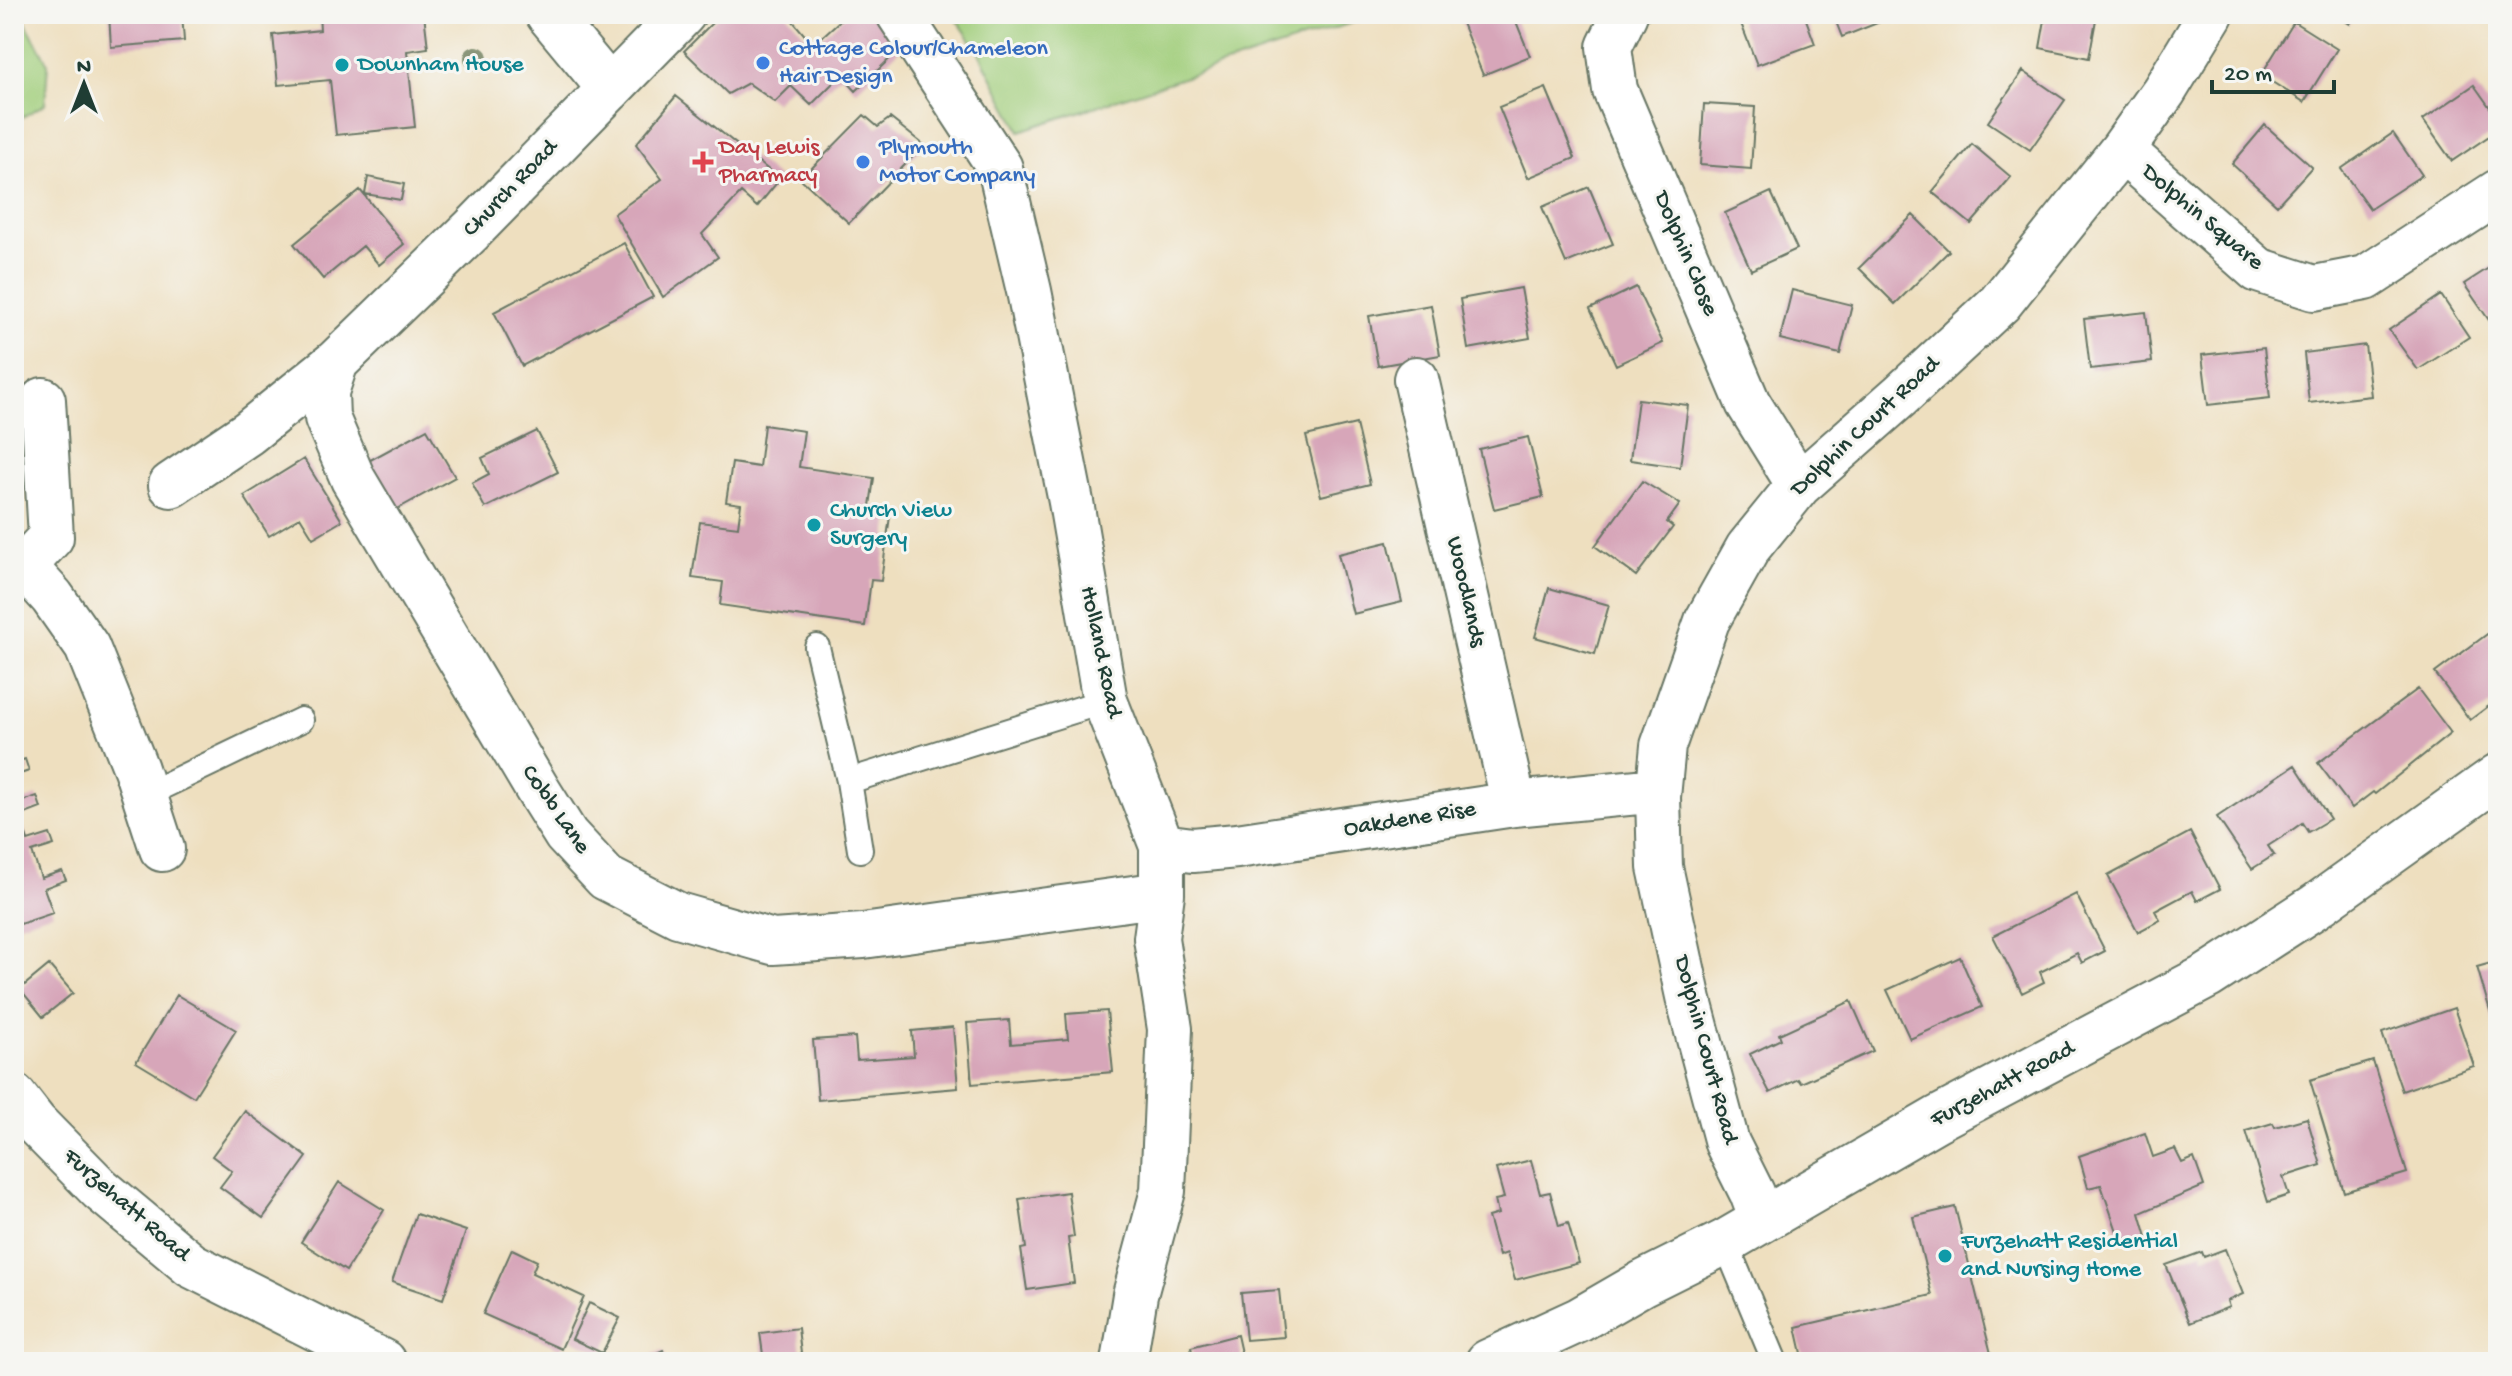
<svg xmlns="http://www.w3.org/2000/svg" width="2512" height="1376" font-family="'Gochi Hand',sans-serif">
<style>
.green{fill:#a1ce7b;stroke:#608658;stroke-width:2}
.building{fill:#d7a6b9}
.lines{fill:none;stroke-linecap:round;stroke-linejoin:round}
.service-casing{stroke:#677665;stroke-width:28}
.minor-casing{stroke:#677665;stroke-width:48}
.tertiary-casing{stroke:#677665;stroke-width:48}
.service{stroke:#fff;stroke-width:24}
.minor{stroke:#fff;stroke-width:44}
.tertiary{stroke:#fff;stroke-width:44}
.tree{fill:#8a967a}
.shop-dot{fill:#3f7fe0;stroke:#f6f6f2;stroke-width:3}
.culture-dot{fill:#0f9aa8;stroke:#f6f6f2;stroke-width:3}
.health-dot{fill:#e0444e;stroke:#f6f6f2;stroke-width:3}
.labels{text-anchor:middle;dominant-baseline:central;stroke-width:6;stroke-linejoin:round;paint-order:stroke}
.shop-label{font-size:24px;fill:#366cbe;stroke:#f6f6f2;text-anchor:start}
.culture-label{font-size:24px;fill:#0d838f;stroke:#f6f6f2;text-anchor:start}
.health-label{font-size:24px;fill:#be3a42;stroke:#f6f6f2;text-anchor:start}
.street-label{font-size:24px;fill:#1f3d34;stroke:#f6f6f2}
</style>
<rect width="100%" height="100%" fill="#f6f6f2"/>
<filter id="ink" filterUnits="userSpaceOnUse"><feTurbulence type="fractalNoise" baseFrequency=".0125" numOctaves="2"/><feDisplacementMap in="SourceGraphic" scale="16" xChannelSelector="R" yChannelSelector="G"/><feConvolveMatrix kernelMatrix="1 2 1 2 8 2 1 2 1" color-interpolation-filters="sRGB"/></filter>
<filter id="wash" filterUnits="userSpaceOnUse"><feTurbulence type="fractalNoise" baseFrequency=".006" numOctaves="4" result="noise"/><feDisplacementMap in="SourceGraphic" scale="32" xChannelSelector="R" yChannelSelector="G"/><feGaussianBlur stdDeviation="1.8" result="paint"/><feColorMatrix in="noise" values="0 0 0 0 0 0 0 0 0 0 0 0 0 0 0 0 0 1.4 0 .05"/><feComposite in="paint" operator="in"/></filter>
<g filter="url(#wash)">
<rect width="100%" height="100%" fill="#eedfbf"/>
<path class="green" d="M14 14H21L48 64 45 104 14 122Z
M953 14H1379L1020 131 977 49Z"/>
<g id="blocks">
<path class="building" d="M109 14H182L184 41 111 47Z
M319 14H424L428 48 407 51 415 127 336 135 330 80 278 85 273 35 320 30Z
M721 14H787L813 45 847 14H871L902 47 856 91 841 75 811 105 791 86 775 102 748 83 728 94 684 51Z
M1469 14H1513L1530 56 1483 75 1460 18Z
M1749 14H1804L1815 44 1757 65 1739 18Z
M1833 14H1900L1842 37Z
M2046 14H2097L2089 58 2040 48Z
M2334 14H2356L2350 24Z
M2294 22 2337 49 2304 102 2261 75Z
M2023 71 2065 100 2030 150 1988 122Z
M2474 85 2498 119V130L2452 161 2423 120Z
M1546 88 1575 158 1528 178 1499 107Z
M676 96 780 179 757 207 741 193 702 234 718 257 663 297 614 214 662 179 636 144Z
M1704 104 1755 107 1751 169 1700 165Z
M864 115 878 127 890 118 924 145 849 223 801 179Z
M2265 125 2312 167 2277 205 2232 164Z
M2393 133 2422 175 2370 209 2341 169Z
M1972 144 2011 177 1971 224 1932 192Z
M368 177 404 184 401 200 365 194Z
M1589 187 1613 244 1566 263 1542 207Z
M360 190 404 244 379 265 363 246 323 279 294 244Z
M1771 192 1797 249 1751 270 1725 213Z
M1913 215 1949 251 1895 304 1859 268Z
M624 243 653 297 522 366 494 312Z
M2498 262V323L2493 326 2464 284Z
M1636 287 1663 343 1616 365 1590 309Z
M1521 288 1530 338 1468 349 1460 299Z
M1792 290 1852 305 1840 354 1780 339Z
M2441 295 2469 337 2418 370 2389 330Z
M1431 305 1440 355 1378 366 1369 316Z
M2146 312 2152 362 2090 369 2084 319Z
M2365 345 2371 396 2309 403 2304 353Z
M2264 348 2270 398 2208 405 2202 355Z
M1638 399 1688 405 1680 467 1630 460Z
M1356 424 1370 484 1321 496 1306 436Z
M764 425 804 431 799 467 874 478 870 506 891 509 881 581 871 580 865 626 720 605 723 582 692 578 700 522 738 527 741 504 726 502 732 463 759 467Z
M427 429 455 477 390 513 363 464Z
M537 431 558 472 485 508 472 483 489 474 482 458Z
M1528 437 1543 497 1494 509 1479 449Z
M304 459 342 521 313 538 300 517 269 536 244 496Z
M1642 481 1680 504 1667 522 1673 527 1636 576 1595 546Z
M1388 542 1402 602 1353 614 1338 554Z
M1549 588 1609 605 1595 654 1535 637Z
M2498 626V699L2470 720 2435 673Z
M2418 689 2451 733 2375 794 2373 792 2352 808 2318 763Z
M25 759 29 771 14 776V763Z
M2295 765 2330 819 2308 832 2302 823 2285 835 2268 846 2274 855 2252 869 2217 817Z
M37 796 41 808 20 816 28 841 50 834 54 845 32 852 41 878 62 871 66 880 44 888 53 913 14 926V804Z
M2190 832 2220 889 2197 901 2192 891 2155 911 2160 920 2138 932 2108 876Z
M2076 894 2105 951 2082 963 2077 953 2058 963 2040 972 2044 982 2022 993 1993 936Z
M1960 957 1982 1007 1910 1039 1887 990Z
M2498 961V1034H2497L2477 967Z
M49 965 73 993 43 1017 20 989Z
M177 995 236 1030 194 1097 136 1062Z
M1851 1001 1873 1051 1801 1083 1798 1079 1770 1093 1750 1054 1781 1039 1779 1034Z
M2454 1008 2474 1066 2402 1091 2382 1033Z
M1107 1011 1113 1072 972 1084 967 1023 1009 1020 1011 1044 1068 1039 1066 1014Z
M953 1027 958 1088 818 1100 813 1040 855 1037 857 1060 914 1056 912 1031Z
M2373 1061 2407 1173 2344 1192 2310 1080Z
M245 1111 307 1157 263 1218 220 1187 232 1171 212 1156Z
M2307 1118 2321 1165 2283 1177 2289 1195 2268 1202 2246 1131 2273 1123 2275 1127Z
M2145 1133 2153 1157 2175 1149 2182 1163 2194 1158 2204 1186 2140 1213 2147 1237 2131 1242 2118 1234 2101 1185 2088 1188 2079 1156Z
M1531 1160 1540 1194 1550 1192 1559 1226 1568 1223 1579 1263 1515 1280 1507 1253 1499 1256 1488 1217 1498 1214 1495 1200 1504 1198 1496 1169Z
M339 1182 384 1210 346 1271 301 1242Z
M1068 1192 1074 1237 1068 1238 1074 1283 1027 1290 1021 1249 1026 1248 1019 1199Z
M1955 1207 1993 1362H1804L1796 1327 1932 1295 1913 1217Z
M416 1214 466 1231 443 1299 392 1282Z
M512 1249 537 1261 532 1273 584 1297 561 1349 483 1314Z
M2225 1249 2243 1294 2227 1301 2229 1307 2190 1323 2166 1265 2202 1252 2204 1257Z
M1279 1290 1284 1337 1246 1340 1241 1293Z
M589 1303 620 1318 602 1353 572 1339Z
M798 1328 802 1362H764L760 1333Z
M1237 1335 1243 1362H1194L1191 1347Z
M663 1350 668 1362H636Z"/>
</g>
</g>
<g filter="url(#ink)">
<use href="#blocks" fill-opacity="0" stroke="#677665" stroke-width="2"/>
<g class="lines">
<g class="service-casing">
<path id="service" d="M817 647 849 781 1105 701
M849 781 860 850
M145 795 301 720
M1725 1242 1775 1362"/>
</g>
<g class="minor-casing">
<path id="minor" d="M548 14 610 89
M899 14 1000 168 1029 291 1071 502 1105 701 1162 846V894L1156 938 1170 1029 1163 1191 1135 1295 1124 1362
M1625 14 1609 47 1615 90 1748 403 1799 485
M2122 150 2258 270 2314 288 2366 278 2498 192
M336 362 326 392 327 418 353 479 539 792 566 835 606 878 678 915 773 942 863 936 1162 894
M1416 379 1514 804
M171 485 248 433 336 362 471 231 683 14
M24 566 51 537 43 400
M14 571 24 566 52 597 87 647 136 769 162 849
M1162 846 1193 850 1237 846 1514 804 1638 792 1658 797
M1762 1220 1752 1193 1727 1143 1689 1001 1660 867 1658 797 1663 746 1707 621 1748 548 1799 485 1900 396 2000 303 2122 150 2164 91 2211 14"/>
</g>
<g class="tertiary-casing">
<path id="tertiary" d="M14 1096 35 1123 100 1189 191 1265 383 1362
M1488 1362 1579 1320 1643 1283 1725 1242 1937 1119 2208 976 2316 906 2498 776"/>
</g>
<use href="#service" class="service"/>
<use href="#minor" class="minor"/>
<use href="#tertiary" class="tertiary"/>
</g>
<circle class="tree" cx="476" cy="58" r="12"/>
</g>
<g class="shop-dot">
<circle cx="763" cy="63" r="8"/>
<circle cx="863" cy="162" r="8"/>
</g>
<g class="culture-dot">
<circle cx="342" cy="65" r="8"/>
<circle cx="814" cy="525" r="8"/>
<circle cx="1945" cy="1256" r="8"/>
</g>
<path class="health-dot" d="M699 150h8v8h8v8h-8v8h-8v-8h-8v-8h8z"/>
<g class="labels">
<g class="shop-label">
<text x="779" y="49">Cottage Colour/Chameleon<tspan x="779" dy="28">Hair Design</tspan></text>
<text x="879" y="148">Plymouth<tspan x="879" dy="28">Motor Company</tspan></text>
</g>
<g class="culture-label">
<text x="358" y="65">Downham House</text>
<text x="830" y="511">Church View<tspan x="830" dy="28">Surgery</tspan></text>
<text x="1961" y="1242">Furzehatt Residential<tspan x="1961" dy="28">and Nursing Home</tspan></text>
</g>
<g class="health-label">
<text x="719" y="148">Day Lewis<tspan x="719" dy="28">Pharmacy</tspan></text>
</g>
<g class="street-label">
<text transform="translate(511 189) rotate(-46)">Church Road</text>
<text transform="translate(2202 218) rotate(40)">Dolphin Square</text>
<text transform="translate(1685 254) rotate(67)">Dolphin Close</text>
<text transform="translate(1866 427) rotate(-43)">Dolphin Court Road</text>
<text transform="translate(1465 592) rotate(77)">Woodlands</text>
<text transform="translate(1100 652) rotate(78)">Holland Road</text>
<text transform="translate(555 810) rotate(55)">Cobb Lane</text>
<text transform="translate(1410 820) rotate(-9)">Oakdene Rise</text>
<text transform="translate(1705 1050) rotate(75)">Dolphin Court Road</text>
<text transform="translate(2003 1085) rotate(-28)">Furzehatt Road</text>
<text transform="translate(126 1206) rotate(41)">Furzehatt Road</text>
</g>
</g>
<rect width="2512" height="1376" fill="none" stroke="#f6f6f2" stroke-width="48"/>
<g transform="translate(84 84)" stroke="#f6f6f2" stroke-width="6" paint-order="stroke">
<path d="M0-6L14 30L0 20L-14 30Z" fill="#1f3d34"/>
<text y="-12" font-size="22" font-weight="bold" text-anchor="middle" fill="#1f3d34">N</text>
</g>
<path d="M2212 80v12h122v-12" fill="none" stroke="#1f3d34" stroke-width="4"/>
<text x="2224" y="80" font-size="24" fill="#1f3d34" stroke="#f6f6f2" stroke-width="6" paint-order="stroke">20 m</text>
</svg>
